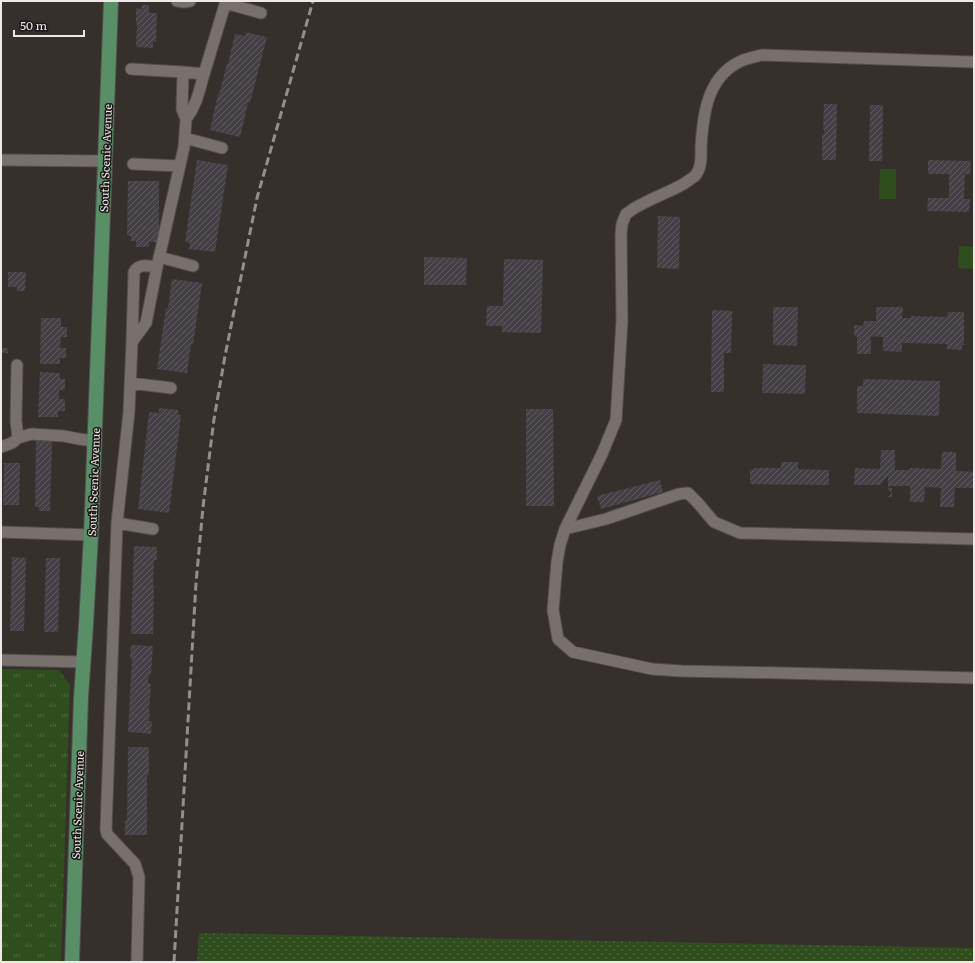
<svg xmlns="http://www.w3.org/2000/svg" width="975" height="963" font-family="Literata,serif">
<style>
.grass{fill:url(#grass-tufts)}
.park{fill:url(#park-dots)}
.pitch{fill:#304d1e}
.building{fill:url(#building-hatch)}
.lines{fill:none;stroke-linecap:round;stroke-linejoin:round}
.minor-casing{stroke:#544e4c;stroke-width:13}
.major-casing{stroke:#544e4c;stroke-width:16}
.minor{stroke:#78706d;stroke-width:11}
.major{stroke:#588f66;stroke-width:14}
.rail{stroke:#948e8c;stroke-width:3;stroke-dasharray:8 4;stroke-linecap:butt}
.labels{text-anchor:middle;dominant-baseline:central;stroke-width:3;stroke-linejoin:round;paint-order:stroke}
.street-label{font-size:11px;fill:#eee9e8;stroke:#1b1817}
</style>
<defs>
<pattern id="grass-tufts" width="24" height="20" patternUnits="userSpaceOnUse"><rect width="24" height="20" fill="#304d1e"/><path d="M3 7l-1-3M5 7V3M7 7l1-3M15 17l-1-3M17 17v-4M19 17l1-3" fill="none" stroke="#4e673f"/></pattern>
<pattern id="park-dots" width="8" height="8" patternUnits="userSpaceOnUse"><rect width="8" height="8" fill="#304d1e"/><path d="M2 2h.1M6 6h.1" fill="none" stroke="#4e673f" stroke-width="1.8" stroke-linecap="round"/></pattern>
<pattern id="building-hatch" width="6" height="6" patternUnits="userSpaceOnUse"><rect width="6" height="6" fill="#444045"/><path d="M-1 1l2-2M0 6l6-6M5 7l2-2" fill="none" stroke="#5f5c60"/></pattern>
</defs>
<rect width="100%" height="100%" fill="#36302d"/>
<path class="grass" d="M1 669 59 670 70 685 61 962H1Z"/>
<path class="park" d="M199 933 974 948V962H197Z"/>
<path class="pitch" d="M880 169H896V199H879Z
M959 246 974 247V269L958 268Z"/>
<path class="building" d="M142 5H149V13H157L156 42H153V48L136 47 137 24H136V8L142 9Z
M246 32 267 37 250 103H248L240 137 210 130 218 94 219 95 227 64H228L235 34 245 36Z
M824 104H837L836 160H822V134H824V130H823Z
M870 105H883L882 161H869Z
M197 160 228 165 215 252 189 249 190 243 185 242Z
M928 160 971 161 970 175 965 174 964 199H970L969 212 927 211 928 198H949V174H928Z
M128 181H159V242H149V247H136V241H131V236H127Z
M658 216 680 217 679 269 657 268Z
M424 257 467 258 466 285H424Z
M504 259 543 260 541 333 502 332V326H486L487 306H503Z
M8 272H26L25 291H17V287H8Z
M172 279 202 283 193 345 191 344 187 373 157 369 166 308H168Z
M773 307H798L797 346 773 345Z
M876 307H903L902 318H911V316L947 317 948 312H964V345H962V350L947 349V344L902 343V352L883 351V337L871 336V354H857V337L854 336V325L863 326 864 321H876Z
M712 310 732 311 731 353H724V392H711Z
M41 318H61V327H67V337H61L60 348H66V358H60V364H40Z
M1 348H8V353H1Z
M763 364 806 365 805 394 762 393Z
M40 372 60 373V379H65V390H59V399H65V411H58V417H38Z
M863 379 940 381 939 416 857 413V386H863Z
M159 408 178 410V415H181L169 513 138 509 149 412 159 413Z
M526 409H553L554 506H526Z
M36 441H52L50 511H39V507H35Z
M881 450H895V470H910V468L941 469 942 452H956V471L974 472V488H955L954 507H940L941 488 925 487 924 502H910V486H890L888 488H892V497H888L892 493 887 488H888V476L880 485H854L855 468 880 469Z
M781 462H798V469L829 470V485L750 484V470H754V468H781Z
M4 463H20L19 505H3Z
M660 480 663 492 601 509 597 496Z
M134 546 157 547V560H154L153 586H154L153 634H131Z
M12 557 26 558 24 631H10Z
M46 558H60L58 632H44Z
M131 645 153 646 151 674H149L148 683 151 684 149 710H150L149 721H152L151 734 128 732 132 658H130Z
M128 747H149V775H147V835H125V821H127Z"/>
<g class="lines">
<g class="minor-casing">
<path id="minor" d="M177 1 184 2 190 1
M225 3 261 13
M974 62 762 55C754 57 746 58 739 62 707 78 703 115 701 147 701 156 702 168 695 176 692 178 688 181 685 183 672 191 657 196 644 203 637 206 631 210 626 214L622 224 621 235 622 321 616 420 602 454 565 529 560 545 557 562 553 610 558 639 573 652 652 669 681 671 782 673 974 678
M131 69 183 72
M186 119C197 105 199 91 204 74
M185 138 222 148
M1 160 105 161
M133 164 180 166
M159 257 193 266
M132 342 146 323 157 267
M17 365 16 421 18 438
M130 383 171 388
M1 447 12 443 18 438 31 434 64 436 79 439 94 441
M117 523 153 529
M565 529 606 519 679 494 688 493 697 502 714 522 740 533 974 539
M1 532 91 535
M1 660 83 662
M137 962 139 877 135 864 107 834 106 829 117 523 129 412 132 342 134 272C139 263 148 266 157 267L184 147 186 119 182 109 183 72 204 74 226 1"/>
</g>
<g class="major-casing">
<path id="major" d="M72 962 81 697 86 625 91 535 111 1"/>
</g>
<use href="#minor" class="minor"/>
<use href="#major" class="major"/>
<path class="rail" d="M174 962 196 583 203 507 214 419 225 356 257 198 313 1"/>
</g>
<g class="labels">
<g class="street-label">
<text transform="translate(105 158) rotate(-88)">South Scenic Avenue</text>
<text transform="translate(93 482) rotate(-88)">South Scenic Avenue</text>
<text transform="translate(77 805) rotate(-88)">South Scenic Avenue</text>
</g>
</g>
<rect width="975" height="963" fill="none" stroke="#eee9e8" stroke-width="4"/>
<path d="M14 30v6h70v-6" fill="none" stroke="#eee9e8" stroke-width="2"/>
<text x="20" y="30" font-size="12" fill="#eee9e8" stroke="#1b1817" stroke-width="3" paint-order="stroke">50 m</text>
</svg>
